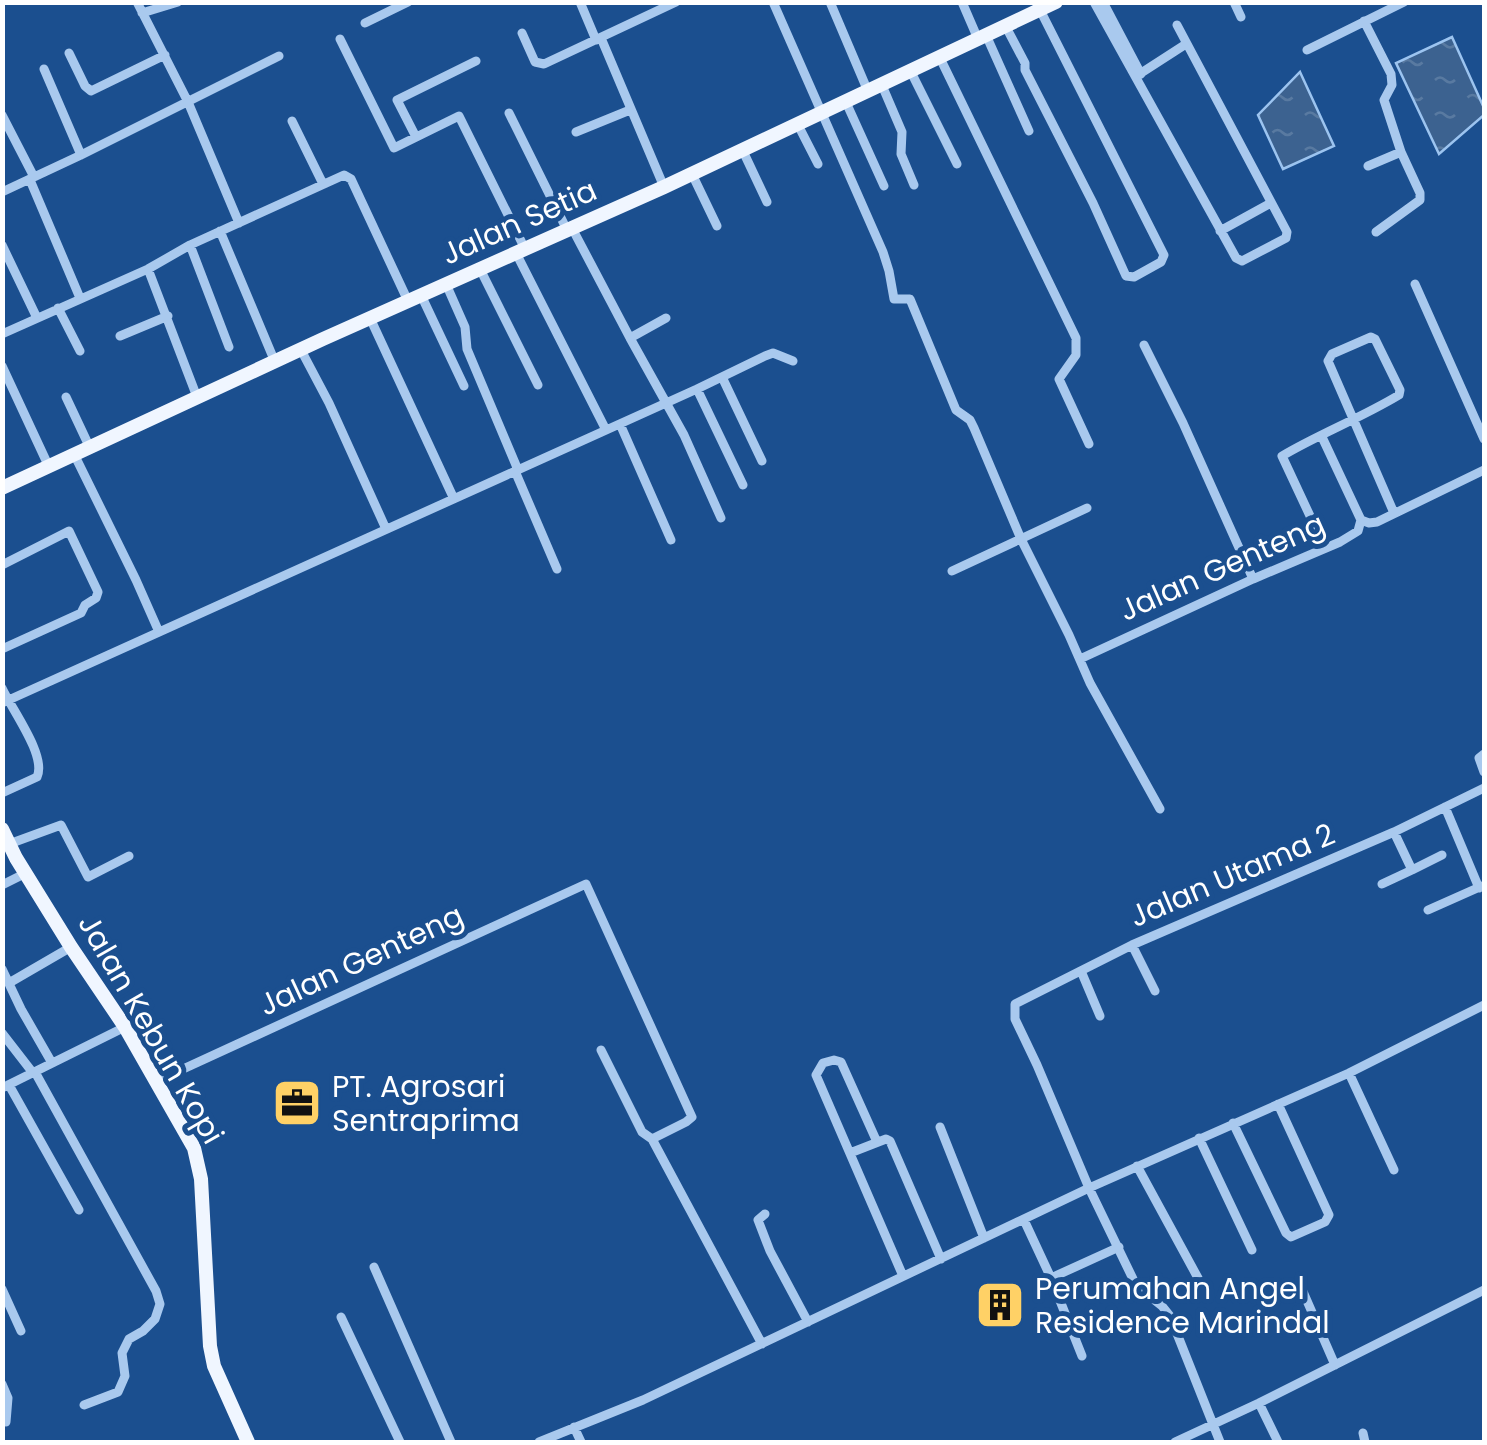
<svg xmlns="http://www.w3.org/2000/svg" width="1487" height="1445" font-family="Poppins,sans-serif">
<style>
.water{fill:url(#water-ripples);stroke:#9cc4f0;stroke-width:2.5}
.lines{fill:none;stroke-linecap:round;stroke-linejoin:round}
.street{stroke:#a9c9ee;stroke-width:9}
.primary{stroke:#f0f6ff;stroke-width:14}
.labels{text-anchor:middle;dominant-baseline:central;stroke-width:10;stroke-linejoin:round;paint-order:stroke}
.street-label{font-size:30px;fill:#fff;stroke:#1b4f8f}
.poi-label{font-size:30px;fill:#fff;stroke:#1b4f8f;text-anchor:start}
</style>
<defs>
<pattern id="water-ripples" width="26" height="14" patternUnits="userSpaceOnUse" patternTransform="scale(2.5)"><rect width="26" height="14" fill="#3c6290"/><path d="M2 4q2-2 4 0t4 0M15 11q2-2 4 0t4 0" fill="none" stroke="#597aa1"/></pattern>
</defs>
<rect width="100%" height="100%" fill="#1b4f8f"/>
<path class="water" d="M1452 37 1484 108V115L1439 154 1396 63Z
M1300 72 1334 146 1283 169 1258 115Z"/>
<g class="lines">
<path class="street" d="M137 2 188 102 239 223
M580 2 596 40
M773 2 883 252 889 271 894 299H910L956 410 970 420 974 428 1021 539 1069 635 1090 683 1160 809
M830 2 867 89
M962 2 978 39
M1094 2 1236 258 1242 261 1286 238 1287 232 1177 25
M1103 2 1141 74
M1234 2 1241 17
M142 13 178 2
M1364 21 1391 74 1392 85 1384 100 1401 152 1420 193V200L1376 232
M365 23 408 2
M1006 27 1025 63V70L1093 203 1126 276 1134 277 1161 262 1164 255 1036 2
M522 33 535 62 544 64 676 2
M986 35 1029 131
M601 38 664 187
M340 39 394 148 459 116 525 249
M1307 50 1404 2
M69 53 85 86 91 91 165 55
M940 58 1076 338V355L1059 379 1089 444
M44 69 81 155
M910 70 957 164
M1138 75 1186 44
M881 83 902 132 901 154 914 185
M845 100 884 186
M509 113 567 230
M2 115 34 177
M292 121 323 184
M797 123 818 164
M576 132 630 110
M416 137 397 100 476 61
M742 149 767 202
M1368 166 1401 152
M692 174 717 226
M30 180 80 298
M2 192 81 155 279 56
M572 228 630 338 666 318
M220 231 275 362
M1220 231 1271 203
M2 245 37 318
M190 245 229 347
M516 253 606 430
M148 269 197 397
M480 269 538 385
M446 284 465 327 467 349 518 470
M1415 284 1484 439
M421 295 464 386
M58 308 80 351
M370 318 454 499
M2 334 148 269 190 245 344 175 351 179 408 301
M120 336 168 316
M630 338 684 435 721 518
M1144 345 1183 423 1253 579
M301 350 329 403 386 529
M2 366 49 467
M722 377 762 461
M697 389 743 485
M66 397 90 448
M620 424 671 540
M1322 437 1361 520
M75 456 136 580 159 632
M515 471 557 569
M1325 548 1282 456C1319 434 1361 418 1399 395L1400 390 1375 339 1371 337 1332 354 1328 361 1394 513
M2 565 69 531 98 592 96 598 85 605 81 613 2 649
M952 571 1087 508
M1080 659 1253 579 1340 542 1358 531 1361 520 1369 523 1377 522 1484 470
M2 688C12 710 47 756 37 777L2 793
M2 703 697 389 765 356 773 353 793 361
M1484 754 1479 758 1484 772
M1445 807 1479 888
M9 844 61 825 88 877 129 856
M1412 870 1442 855
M1382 884 1412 870 1394 832
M2 885 26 873
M1428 910 1482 886
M1132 945 1155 991
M2 969 21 1009 52 1063
M1081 971 1100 1016
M9 983 71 947
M2 1033 33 1073
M601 1050 642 1132 652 1139 762 1344
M35 1072 156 1291 160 1304 155 1319 143 1331 129 1339 122 1353 125 1376 118 1392 84 1405
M1349 1073 1394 1170
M157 1081 586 884 692 1117 686 1122 652 1139
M9 1085 79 1210
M2 1088 125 1027
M1233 1123 1286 1233 1291 1237 1325 1222 1329 1215 1278 1104
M940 1127 984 1238
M1199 1138 1252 1250
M877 1142 841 1062 834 1060 823 1063 816 1075 903 1276
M850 1153 886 1139 890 1141 941 1259
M1137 1166 1198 1278
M765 1214 758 1220 770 1251 808 1322
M1024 1220 1051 1278 1082 1356
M374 1267 451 1442
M1051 1278 1119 1247
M1301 1287 1335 1365
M2 1289 21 1331
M341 1317 400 1442
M2 1384 8 1398 6 1422
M1259 1403 1278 1442
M574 1427 581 1442
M1363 1433 1365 1442
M539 1442 643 1400 1089 1188 1349 1073 1484 1005
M1175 1442 1259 1403 1484 1290
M1220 1442 1170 1316 1162 1306 1138 1287 1134 1281 1089 1188 1037 1065 1015 1019V1004L1132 945 1394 832 1484 788"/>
<path class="primary" d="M2 488 323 339 664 187 1056 2
M2 829 16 858 71 947 125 1027 194 1148 201 1179 210 1346 214 1366 248 1442"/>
</g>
<defs>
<g id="office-square" transform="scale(2.5)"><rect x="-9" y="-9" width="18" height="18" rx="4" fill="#ffd166" stroke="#1b4f8f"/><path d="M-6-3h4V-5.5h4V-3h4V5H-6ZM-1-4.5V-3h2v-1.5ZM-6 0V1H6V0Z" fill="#111"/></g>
<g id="building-square" transform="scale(2.5)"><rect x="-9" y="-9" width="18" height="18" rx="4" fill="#ffd166" stroke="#1b4f8f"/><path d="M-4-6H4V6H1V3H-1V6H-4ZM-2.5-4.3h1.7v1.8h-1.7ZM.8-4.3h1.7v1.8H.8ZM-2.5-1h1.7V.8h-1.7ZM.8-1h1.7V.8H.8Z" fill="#111"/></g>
</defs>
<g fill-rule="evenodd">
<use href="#office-square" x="297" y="1103"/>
<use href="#building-square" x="1000" y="1305"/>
</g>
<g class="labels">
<g class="street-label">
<text transform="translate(519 222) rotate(-24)">Jalan Setia</text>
<text transform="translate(1222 567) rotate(-24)">Jalan Genteng</text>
<text transform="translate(1232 875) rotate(-23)">Jalan Utama 2</text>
<text transform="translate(361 960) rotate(-25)">Jalan Genteng</text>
<text transform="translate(151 1029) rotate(60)">Jalan Kebun Kopi</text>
</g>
<g class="poi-label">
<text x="332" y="1086">PT. Agrosari<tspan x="332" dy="34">Sentraprima</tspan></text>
<text x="1035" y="1288">Perumahan Angel<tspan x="1035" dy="34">Residence Marindal</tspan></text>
</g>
</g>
<rect width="1487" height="1445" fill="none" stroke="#ffffff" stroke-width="10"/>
</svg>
